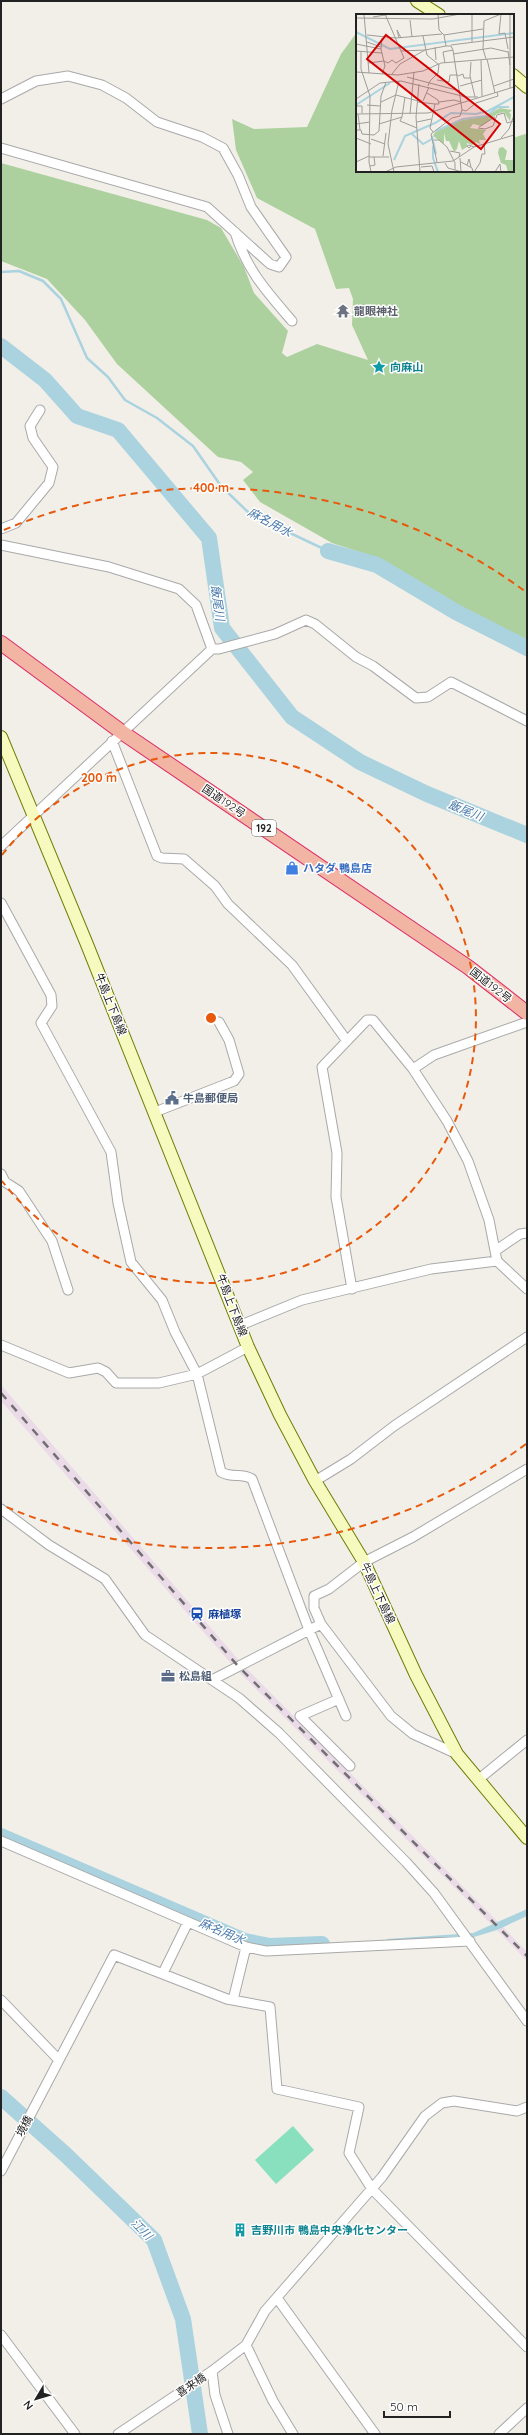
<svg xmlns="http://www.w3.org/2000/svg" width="528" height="2435" font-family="Quicksand,'Noto Sans JP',sans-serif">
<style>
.industrial{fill:#ebdbe8}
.forest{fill:#add19e}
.pitch{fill:#88e0be}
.water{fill:#aad3df}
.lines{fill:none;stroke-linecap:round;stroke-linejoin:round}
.stream{stroke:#aad3df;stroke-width:2.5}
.river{stroke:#aad3df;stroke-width:16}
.minor-casing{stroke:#a9a9a9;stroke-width:11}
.secondary-casing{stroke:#707d05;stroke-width:14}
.trunk-casing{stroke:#dc2a67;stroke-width:16}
.minor{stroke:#fff;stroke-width:9}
.secondary{stroke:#f7fabf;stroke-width:12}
.trunk{stroke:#f2b4a3;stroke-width:14}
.rail{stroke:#707070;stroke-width:2.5;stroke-dasharray:8 8;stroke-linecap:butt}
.ring{fill:none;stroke:#e8590c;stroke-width:2;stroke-dasharray:7 5}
.labels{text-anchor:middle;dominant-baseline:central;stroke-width:3;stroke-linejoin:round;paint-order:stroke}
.shield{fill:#fff;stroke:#646464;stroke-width:1}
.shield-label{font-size:10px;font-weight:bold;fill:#222}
.worship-label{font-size:11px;font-weight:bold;fill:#5b616d;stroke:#fff;text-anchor:start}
.culture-label{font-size:11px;font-weight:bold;fill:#0d838f;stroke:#fff;text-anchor:start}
.street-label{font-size:11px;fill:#222;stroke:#fff}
.shop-label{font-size:11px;font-weight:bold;fill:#366cbe;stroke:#fff;text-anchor:start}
.service-label{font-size:11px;font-weight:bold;fill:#4e5e75;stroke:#fff;text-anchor:start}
.transit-label{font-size:11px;font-weight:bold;fill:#164399;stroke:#fff;text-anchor:start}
.water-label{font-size:12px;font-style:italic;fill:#4a7aab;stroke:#fff}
.inset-river{fill:none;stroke:#aad3df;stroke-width:2}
.inset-road{fill:none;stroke:#9f9d99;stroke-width:1}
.view{fill:#d40000;fill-opacity:0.15;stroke:#d40000;stroke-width:2}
.inset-edge{fill:none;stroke:#222;stroke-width:2}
.centre{fill:#e8590c;stroke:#fff;stroke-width:2}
.ring-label{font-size:12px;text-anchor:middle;font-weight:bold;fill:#e8590c;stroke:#fff;stroke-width:3;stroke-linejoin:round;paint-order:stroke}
</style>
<rect width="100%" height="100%" fill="#f2efe9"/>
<path class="industrial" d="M1 1385 242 1664 499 1923 493 1926 235 1668 1 1401Z
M503 1927 527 1952V1961L497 1930Z"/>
<path class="forest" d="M357 32V171H513V138L525 134 527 135V642L470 613 375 557 332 543 260 502 243 480 253 472 241 462 218 457 117 364 85 320 47 279 1 261V163L207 220 221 228 244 267 254 293 288 331 282 353 287 357 317 344 368 360 352 325 353 299 349 288 336 289 315 229 257 198 236 150 232 119 254 129 307 127 341 54Z"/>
<path class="pitch" d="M293 2126 314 2150 276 2184 255 2160Z"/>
<path class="water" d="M527 1909V1916L497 1930 474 1937 387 1943V1939L473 1933Z"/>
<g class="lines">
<path class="stream" d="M1 272 19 271 43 281 61 299 87 358 108 377 125 400 157 418 193 446 221 486 250 514 328 551"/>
<path class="river" d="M1 346 45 380 77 416 118 430 209 538 222 628 292 717 360 762 427 794 527 835
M328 551 377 565 456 612 527 648
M1 1836 245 1941 270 1946 322 1944
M1 2097 66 2155 154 2240 183 2319 200 2434"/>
<g class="minor-casing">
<path id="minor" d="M1 99 36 81 68 76 102 85 126 98 157 122 202 137 223 148 238 175 251 207 286 257 279 267 270 264 207 207 1 148
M235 232C246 269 267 292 292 321
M1 529 16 523 49 483 53 467 33 438 30 426 40 410
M1 545 109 567 179 589 196 605 212 649
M112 741 157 856 162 858 184 859 215 886 228 904 292 965 347 1041
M1 846 212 649H219L275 634 306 620 315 624 356 657 373 666 416 698 428 697 451 682 527 721
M1 903 51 995 52 1006 41 1023 111 1152 118 1203 131 1262 162 1300 175 1332 197 1374 221 1472C233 1479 241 1472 252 1479L309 1630 346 1716
M527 1022 434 1055 413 1069 447 1121 468 1161 489 1220 497 1261 527 1289
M155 1112 234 1081 239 1074 229 1040 219 1022
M1 1174 5 1182 19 1191 52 1241 68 1290
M495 1251 520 1234 527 1233
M352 1289 336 1197 337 1153 322 1067 367 1020H373L413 1069
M241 1325 302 1300 431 1269 497 1261
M1 1345 69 1373 98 1368 106 1372 116 1383H159L197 1374 248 1347
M315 1481 351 1459 394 1426 527 1337
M1 1509 49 1545 105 1579 145 1635 239 1698 279 1733 406 1862 434 1893 527 2021
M212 1680 321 1624
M339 1699 300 1716 350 1766
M457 1754 413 1734 391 1716 321 1624 314 1608V1596L329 1589 364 1562 413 1537 527 1469
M479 1779 527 1740
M1 1841 246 1947 266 1951 470 1941
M163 1973 188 1922
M1 2000 59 2060
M233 2000 246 1947
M1 2171 114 1955 227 1999 270 2007 277 2089 359 2107 349 2153 372 2189 527 2347
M277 2298 375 2434
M1 2335 75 2434
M246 2345 273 2401 293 2434
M212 2371 215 2395 228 2434
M118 2434 212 2371 246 2345 265 2311 382 2177 425 2116 442 2103 454 2101 517 2111 527 2107
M499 2434 527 2408"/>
</g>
<g class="secondary-casing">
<path id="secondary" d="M417 1 439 15
M513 75 527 87
M1 737 86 942 248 1347 280 1415 315 1481 364 1562 416 1675 457 1754 527 1838"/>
</g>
<g class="trunk-casing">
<path id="trunk" d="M1 643 123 733 468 967 527 1013"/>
</g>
<use href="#minor" class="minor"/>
<use href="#secondary" class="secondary"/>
<use href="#trunk" class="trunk"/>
<path class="rail" d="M1 1393 238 1666 527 1956"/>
</g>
<g class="ring">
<path d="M2 855A265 265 0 1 1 2 1181"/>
<path d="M526 1444A530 530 0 0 1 4 1506M4 530A530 530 0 0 1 526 592"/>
</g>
<defs>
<g id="temple-bare" transform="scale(1.08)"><path d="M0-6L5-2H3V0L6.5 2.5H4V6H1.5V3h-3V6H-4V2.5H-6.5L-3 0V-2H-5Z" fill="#6b7280" stroke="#fff" stroke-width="2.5" paint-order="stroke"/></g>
<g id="sight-bare" transform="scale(1.08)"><path d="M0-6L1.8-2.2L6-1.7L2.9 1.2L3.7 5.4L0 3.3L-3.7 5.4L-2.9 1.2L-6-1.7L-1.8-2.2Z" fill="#0f9aa8" stroke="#fff" stroke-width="2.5" paint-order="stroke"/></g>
<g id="shop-bare" transform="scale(1.08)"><path d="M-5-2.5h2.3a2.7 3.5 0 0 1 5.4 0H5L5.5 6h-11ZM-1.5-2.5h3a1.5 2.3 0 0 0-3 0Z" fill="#3f7fe0" stroke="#fff" stroke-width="2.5" paint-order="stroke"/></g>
<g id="civic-bare" transform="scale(1.08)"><path d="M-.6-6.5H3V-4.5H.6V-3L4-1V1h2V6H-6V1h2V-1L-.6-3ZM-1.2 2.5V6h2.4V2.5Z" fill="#5c6f8a" stroke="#fff" stroke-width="2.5" paint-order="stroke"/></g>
<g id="station-bare" transform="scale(1.08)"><path d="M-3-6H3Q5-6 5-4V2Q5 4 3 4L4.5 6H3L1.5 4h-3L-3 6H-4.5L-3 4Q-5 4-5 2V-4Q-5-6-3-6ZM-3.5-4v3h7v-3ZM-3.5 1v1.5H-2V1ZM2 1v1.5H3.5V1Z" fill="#1a4fb4" stroke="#fff" stroke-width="2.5" paint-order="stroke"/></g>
<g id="office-bare" transform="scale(1.08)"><path d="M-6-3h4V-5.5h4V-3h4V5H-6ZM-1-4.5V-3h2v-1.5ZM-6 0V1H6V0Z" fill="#5c6f8a" stroke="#fff" stroke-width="2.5" paint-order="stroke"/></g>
<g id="building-bare" transform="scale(1.08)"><path d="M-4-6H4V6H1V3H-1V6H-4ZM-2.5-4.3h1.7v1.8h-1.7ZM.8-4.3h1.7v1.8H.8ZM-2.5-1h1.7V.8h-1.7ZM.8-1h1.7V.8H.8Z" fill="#0f9aa8" stroke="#fff" stroke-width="2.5" paint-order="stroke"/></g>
</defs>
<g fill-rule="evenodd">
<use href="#temple-bare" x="343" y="311"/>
<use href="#sight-bare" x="379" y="367"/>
<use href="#shop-bare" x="292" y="868"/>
<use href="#civic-bare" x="172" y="1098"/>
<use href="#station-bare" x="197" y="1614"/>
<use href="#office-bare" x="168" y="1676"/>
<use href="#building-bare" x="240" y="2230"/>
</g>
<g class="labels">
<rect class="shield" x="252" y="820" width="24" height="16" rx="3"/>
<g class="shield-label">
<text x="264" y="828">192</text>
</g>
<g class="worship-label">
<text x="354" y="311">龍眼神社</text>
</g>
<g class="culture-label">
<text x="390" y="367">向麻山</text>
<text x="251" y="2230">吉野川市 鴨島中央浄化センター</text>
</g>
<g class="street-label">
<text transform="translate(224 801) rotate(34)">国道192号</text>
<text transform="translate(491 985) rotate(38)">国道192号</text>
<text transform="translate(111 1004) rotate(68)">牛島上下島線</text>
<text transform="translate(232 1305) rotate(69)">牛島上下島線</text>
<text transform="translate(378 1593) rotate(65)">牛島上下島線</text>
<text transform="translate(24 2126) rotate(-62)">境橋</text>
<text transform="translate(191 2385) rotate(-34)">喜来橋</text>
</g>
<g class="shop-label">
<text x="303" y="868">ハタダ 鴨島店</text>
</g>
<g class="service-label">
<text x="183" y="1098">牛島郵便局</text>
<text x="179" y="1676">松島組</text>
</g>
<g class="transit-label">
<text x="208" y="1614">麻植塚</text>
</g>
<g class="water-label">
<text transform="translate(270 522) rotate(28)">麻名用水</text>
<text transform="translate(218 603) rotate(82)">飯尾川</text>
<text transform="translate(466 810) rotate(22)">飯尾川</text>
<text transform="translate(222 1931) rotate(23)">麻名用水</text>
<text transform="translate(142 2229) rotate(45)">江川</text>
</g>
</g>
<g transform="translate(356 14)">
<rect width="158" height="158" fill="#f2efe9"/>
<path d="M144 94 156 96 153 99 155 100 154 107 148 98 141 100 126 112 117 110 114 114 130 116 127 120 130 126H123L124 130 120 128 116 131 111 129V133L106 136 103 127 101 135 98 138 93 127H90L88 119V130L77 122 79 118 107 106 130 102ZM147 133 151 137 149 146H158V158H152L150 151 145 149 142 139 143 134Z" fill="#add19e"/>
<path class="inset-river" d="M0 18 34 35 158 19M0 91 34 69M107 105 130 102 142 93H153M80 117 107 105M56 120 67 130 76 125M76 122 80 140M77 132V144L82 158M38 146 49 122 79 109 95 99 120 100 132 97 158 83"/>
<path class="inset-road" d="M8 0 13 59M42 0H74M116 0V28M145 0 143 20 149 19 152 35M17 3 35 0M0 4 77 5 104 0M54 6 56 23M11 21 40 24 86 20M88 21 127 15M67 22 71 41 82 50M26 24 25 35 29 52 26 60M43 24 41 16 45 24M11 28 25 33M0 30 25 35M95 31 158 23M79 33 80 46M0 37 26 39M5 37V55L14 82 13 148 15 158M45 37 69 36M152 37 154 51M97 40 135 34 152 38M130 45 127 35 128 7 145 0M131 45 139 79M125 46 126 82M115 48 114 62 119 83M12 49 28 47 32 49 36 46 40 49 48 44 29 0M89 49 87 38 97 36M0 58 42 61 67 57 85 49 158 43M36 60 44 50 69 36 90 32M102 62 107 60 108 64H115M51 63 104 77M81 66 93 68 94 61H102M63 70 60 103 64 158M72 72 74 67 82 59 83 50M104 72 126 66M138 72 158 65M154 74V0M71 79 82 86 83 90H79M0 85 24 69 45 67 110 83H122M67 87 73 73M25 88 40 81 62 87M62 88 79 90 74 114 77 118M83 88 98 86 105 88M11 91 24 92M0 92H6V99M106 96 110 97 120 89 142 82 141 78M0 100 72 99 158 73M2 100 4 116M54 100 58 58M46 103 44 107 61 114M61 108 75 105M0 110 14 108M23 110 46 103 49 83M123 113 139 103M122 114 129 115 137 112 141 101 148 99 151 109 158 107M0 116H5L6 120 18 121 23 117M23 117 25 82 30 68M0 124 15 130M145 124 153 115 158 101M15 125 29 130M78 126H83L91 133 99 149V156L106 158M115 132 113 134 111 132 113 131 118 133M94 137 104 139 103 143M27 142 30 119M13 143H33M104 144 105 158M0 148 13 142M81 148 75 120 96 104 104 102 106 96 97 36 95 32H90L88 21 83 16 82 0M105 148 116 154 117 158M89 149 92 154 99 156M111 151 113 145 115 153M14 152 19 151 18 143M65 153 76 152 78 158M29 158 40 153 97 147 118 133 158 121M38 158 32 130 36 96 43 67M118 158 124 149 126 140H129L128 130M139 158 144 150 145 158"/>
<path class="view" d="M30 21 144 110 125 135 11 45Z"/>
<rect width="158" height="158" class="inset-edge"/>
</g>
<circle cx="211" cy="1018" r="6" class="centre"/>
<g class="ring-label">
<text x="211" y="492">400 m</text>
<text x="99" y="782">200 m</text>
</g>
<rect width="528" height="2435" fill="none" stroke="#222222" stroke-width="4"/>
<g transform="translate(36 2399) rotate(232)" stroke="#ffffff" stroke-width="3" paint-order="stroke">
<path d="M0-3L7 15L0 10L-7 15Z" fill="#222222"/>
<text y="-6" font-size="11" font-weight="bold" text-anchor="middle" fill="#222222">N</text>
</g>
<path d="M384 2411v6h66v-6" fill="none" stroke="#222222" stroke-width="2"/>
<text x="390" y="2411" font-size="12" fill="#222222" stroke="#ffffff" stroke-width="3" paint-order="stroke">50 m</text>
</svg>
